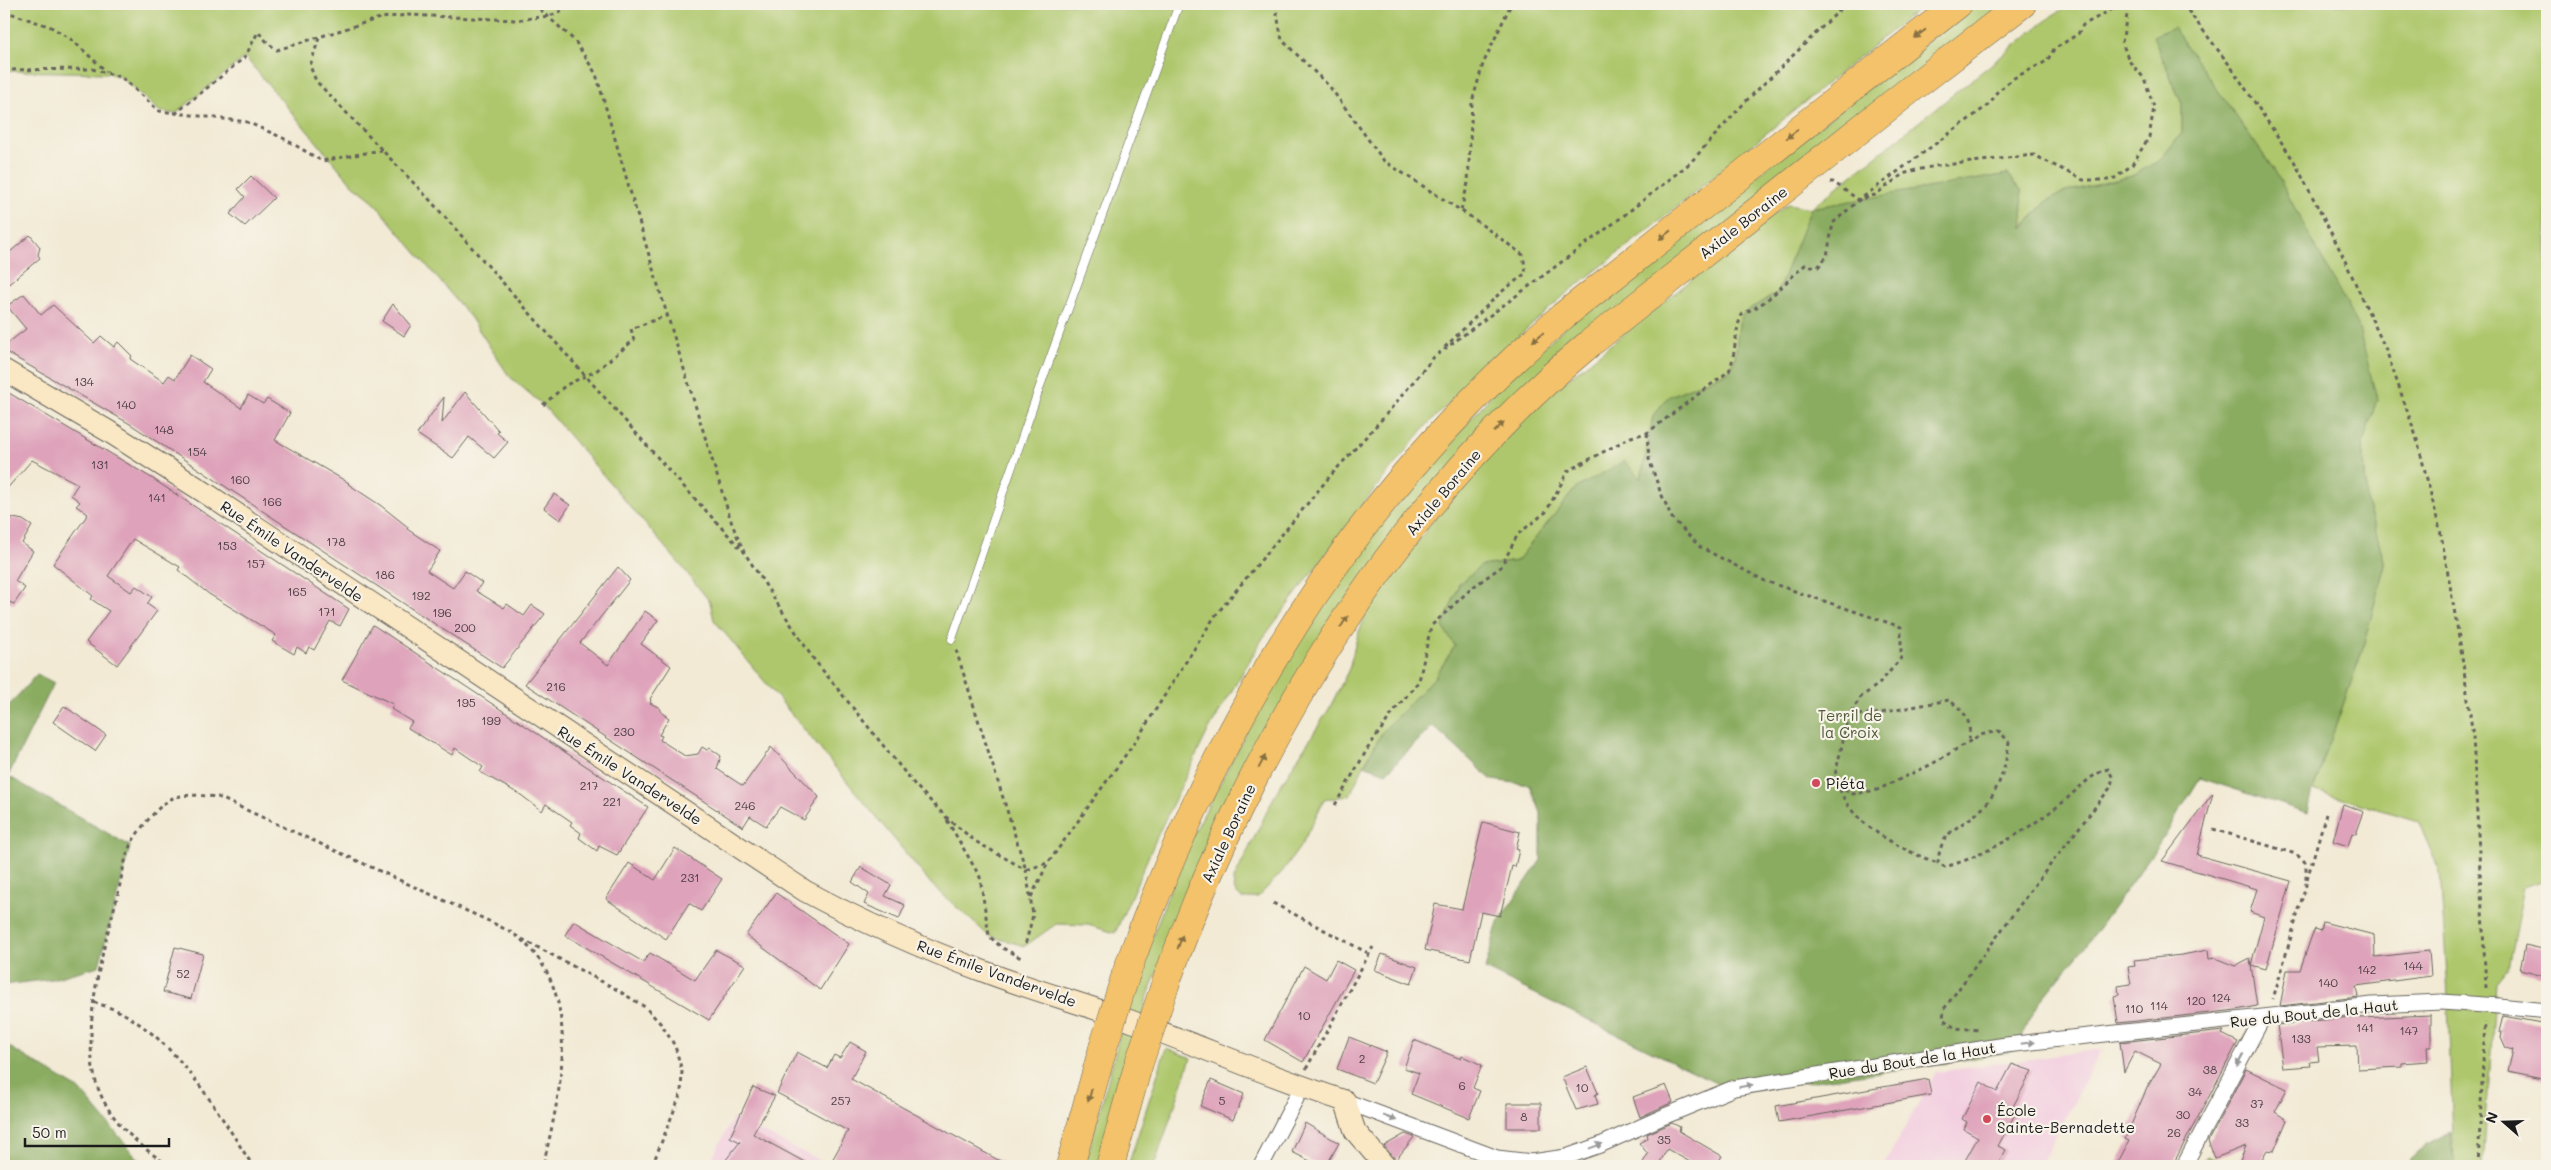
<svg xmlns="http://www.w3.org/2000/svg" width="2551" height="1170" font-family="Mali,sans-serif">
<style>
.built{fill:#f3cfe0}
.green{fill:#aec76c;stroke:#657244}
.forest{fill:#8aac60;stroke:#53643e}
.building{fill:#dea2ba}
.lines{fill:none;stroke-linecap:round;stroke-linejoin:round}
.lane-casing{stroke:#67645d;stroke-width:9}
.street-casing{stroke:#67645d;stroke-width:17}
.secondary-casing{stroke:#67645d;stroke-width:23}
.highway-casing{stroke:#67645d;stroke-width:29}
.path{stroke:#67645d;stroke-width:3;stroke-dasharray:4 4;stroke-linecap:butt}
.lane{stroke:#fff;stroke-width:8}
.street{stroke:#fff;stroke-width:15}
.secondary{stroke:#fae7c3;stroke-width:21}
.highway{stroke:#f3c26a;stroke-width:28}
.street-bridge-casing{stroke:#67645d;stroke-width:17;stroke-linecap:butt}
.highway-bridge-casing{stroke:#67645d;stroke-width:29;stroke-linecap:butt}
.street-bridge{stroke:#fff;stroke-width:15}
.highway-bridge{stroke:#f3c26a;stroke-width:28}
.oneway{fill:#886f43}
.oneway2{fill:#999}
.poi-dot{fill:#d1495b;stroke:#f7f3e8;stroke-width:2}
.labels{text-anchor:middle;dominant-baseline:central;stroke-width:4.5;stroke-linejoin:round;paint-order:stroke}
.number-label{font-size:12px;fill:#4c3e44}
.street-label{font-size:15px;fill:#1c1c1c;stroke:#f7f3e8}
.park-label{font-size:15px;fill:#4f5838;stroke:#f7f3e8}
.poi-label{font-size:15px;fill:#1c1c1c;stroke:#f7f3e8;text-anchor:start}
</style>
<rect width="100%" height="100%" fill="#f7f3e8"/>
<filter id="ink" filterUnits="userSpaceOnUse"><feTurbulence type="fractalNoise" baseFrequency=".02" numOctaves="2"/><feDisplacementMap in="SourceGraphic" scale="10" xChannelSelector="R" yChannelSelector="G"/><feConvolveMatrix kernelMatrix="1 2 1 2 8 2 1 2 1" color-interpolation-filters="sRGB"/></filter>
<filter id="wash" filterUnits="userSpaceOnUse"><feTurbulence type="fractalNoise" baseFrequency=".0096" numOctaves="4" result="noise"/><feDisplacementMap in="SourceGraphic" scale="20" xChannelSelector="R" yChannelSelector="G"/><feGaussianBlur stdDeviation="1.12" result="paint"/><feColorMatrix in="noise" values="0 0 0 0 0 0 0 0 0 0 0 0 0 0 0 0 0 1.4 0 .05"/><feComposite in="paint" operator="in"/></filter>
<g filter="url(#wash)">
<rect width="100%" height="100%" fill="#f2ead5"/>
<path class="built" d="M2102 1049 2040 1166H1883L1936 1072Z
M733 1118 831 1166H708Z"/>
<path class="green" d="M4 4H1924L1662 219 1567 293 1494 358 1426 426 1369 496 1263 638 1207 733 1160 830 1115 933 1088 925 1056 924 1025 946 989 936 932 885 714 620 710 602 683 568 543 405 509 376 471 318 371 199 353 185 245 57 175 114 159 111 121 77 108 73 4 71Z
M1975 4H2004L1490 423 1238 780 1193 875 1146 1001 1100 1166H1085L1130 997 1184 852 1277 674 1375 529 1496 390 1573 320Z
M2071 4H2547V713L2542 768 2547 771V879L2524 887 2508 967 2496 982 2483 1166H2454L2447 976 2440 872 2418 821 2313 790 2361 654 2385 564 2367 502 2363 443 2377 399 2168 73 2182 104V133L2160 160 2132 176 2062 193 2045 203 2022 228 2021 190 2008 174 1811 209 1777 293 1743 314 1735 358 1729 371 1668 397 1653 416 1641 479 1575 489 1517 561 1481 566 1455 646 1434 678 1407 706 1364 765 1350 795 1324 800 1302 844 1282 872 1258 897 1242 899 1235 892 1233 881 1277 791 1329 709 1349 669 1358 634 1368 609 1435 518 1493 452 1549 394 1766 220 1788 204 1811 208 2053 15Z
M1166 1048 1191 1058 1154 1166H1128Z
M2208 1156 2227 1166H2202Z"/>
<path class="forest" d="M2173 27 2275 171 2358 326 2377 399 2363 443 2367 502 2385 564 2361 654 2313 790 2308 813 2200 778 2160 843 2087 944 2040 1001 2013 1051 1946 1063 1734 1092 1485 969 1498 922 1541 860V813L1530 785 1492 780 1433 726 1386 773 1364 765 1382 732 1434 678 1455 646 1443 627 1459 584 1481 566 1517 561 1575 489 1624 461 1641 479 1653 416 1668 397 1729 371 1735 358 1739 324 1743 314 1777 293 1811 208 2008 174 2021 190 2023 228 2045 203 2062 193 2132 176 2160 160 2182 133V104L2153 36Z
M37 674 54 683 8 776 130 846 99 966 52 979 4 985V711Z
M4 1041 11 1048 80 1090 144 1166H4Z
M2451 1132 2454 1166H2403L2426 1145Z"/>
<g id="blocks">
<path class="building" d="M251 176 274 198 245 226 230 214 245 197 238 189Z
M30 235 40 247 38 255 40 258 4 288V257Z
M24 294 41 315 53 305 94 343 101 336 114 347 118 342 132 356 130 359 164 382 169 375 175 379 190 355 211 369 203 382 241 408 248 395 263 404 267 399 290 413 275 440 349 483 348 484 380 505 408 527 407 529 440 551 427 571 453 588 465 571 482 583 476 591 504 608 507 604 524 616 532 605 545 614 502 668 130 424 4 351V346L26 329 7 306Z
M393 304 411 325 404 336 382 321Z
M4 390 150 477 349 609 340 626 330 621 314 650 309 647 306 653 297 647 294 654 272 641 276 635 209 594 178 570 180 567 133 539 108 576 131 592 136 586 152 597 147 604 157 611 117 665 86 642 109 611 91 599 93 596 53 564 88 514 76 506 80 502 71 495 78 484 32 460 4 492Z
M465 392 499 431 497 433 508 442 494 458 469 437 453 458 417 434 444 397 442 423Z
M554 494 570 505 560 520 544 508Z
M4 516 23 520 32 526 22 543 33 551 15 581 25 588 14 604 4 600Z
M618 567 630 580 580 643 608 665 645 611 658 620 641 644 671 666 650 699 651 700 650 703 660 708 662 713 669 718 659 735 662 736 660 740 685 756 698 754 702 747 707 750 710 748 721 756 717 769 743 786 771 747 819 797 804 820 780 807 766 826 750 816 743 827 525 684Z
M373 625 648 807 617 855 599 846 597 851 579 838 581 833 570 825 572 822 546 804 542 811 521 795 480 772 483 767 455 748 452 755 408 728 412 722 391 709 393 704 342 680Z
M64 706 106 735 95 751 53 722Z
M2213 793 2197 855 2291 881 2266 969 2251 965 2257 1006 2236 1010 2118 1023 2114 996 2119 995 2118 986 2131 984 2128 967 2135 966 2134 960 2182 955 2208 950 2209 959 2215 958 2235 966 2250 958 2251 965 2264 917 2250 912 2257 889 2162 861Z
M2343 804 2364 812 2356 834 2352 833 2348 846 2333 841Z
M1483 822 1520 832 1516 849 1519 850 1515 867 1512 866 1500 916 1481 912 1470 960 1425 950 1435 904 1462 909Z
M675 848 722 879 701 911 689 903 666 939 606 899 629 863 655 880Z
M861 867 891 885 885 896 905 905 899 919 864 904 869 894 852 882Z
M776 893 849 944 820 990 746 935Z
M574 921 643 962 650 953 695 980 716 950 745 965 709 1020 565 935Z
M2323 922 2374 935 2375 957 2429 951 2431 976 2356 986 2358 997 2280 1006 2287 970H2300L2312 935 2315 929 2321 931Z
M2525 945 2547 950V977L2520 970Z
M175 947 203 954 191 999 163 992Z
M1382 954 1417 967 1411 984 1375 970Z
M1336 960 1354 970 1303 1062 1265 1040 1304 966 1326 979Z
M2431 1015V1047H2427L2428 1061 2402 1063V1067L2358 1069 2357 1046 2317 1047 2319 1061 2310 1062 2311 1066 2283 1068 2277 1025 2360 1016V1018Z
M2503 1016 2547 1024V1079L2508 1071 2513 1050 2506 1048 2501 1037 2502 1032H2499Z
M2224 1031 2222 1034 2238 1042 2172 1166H2116L2129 1141 2125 1139 2147 1088 2161 1064 2135 1051 2124 1072 2120 1042Z
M1349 1037 1387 1052 1373 1083 1337 1069Z
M1414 1040 1461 1059 1462 1056 1482 1065 1473 1088 1480 1091 1469 1118 1411 1094 1419 1073 1404 1068Z
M850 1042 866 1051 851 1079 1009 1166H829L848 1131 777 1093 797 1052 827 1068 834 1055 840 1058Z
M2012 1064 2032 1071 2010 1112 2015 1114 1998 1146 2006 1150 1997 1166H1962L1978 1137 1964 1129 1967 1122 1962 1119 1981 1082 1997 1092Z
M1587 1067 1598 1093 1595 1095 1598 1104 1576 1110 1562 1077Z
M2246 1069 2287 1089 2275 1112 2287 1120 2274 1151 2267 1150 2258 1166H2238L2246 1146 2215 1158 2208 1141Z
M1928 1079 1931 1095 1779 1122 1776 1106Z
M1211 1080 1244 1094 1233 1120 1200 1106Z
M1666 1085 1673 1102 1640 1117 1633 1097Z
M753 1087 775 1096 753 1134 812 1166H721L740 1142 730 1137Z
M1507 1103H1541V1128H1507Z
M1305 1123 1339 1143 1326 1166H1320L1292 1152Z
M1672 1123 1680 1127 1679 1131 1722 1156 1716 1166H1697L1667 1149 1658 1166H1641L1648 1154 1639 1143 1648 1138 1647 1134Z
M1405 1134 1414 1137 1396 1160 1384 1146Z"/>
</g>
</g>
<g filter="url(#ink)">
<use href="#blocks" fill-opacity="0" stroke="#67645d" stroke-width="1"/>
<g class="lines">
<g class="lane-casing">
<path id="lane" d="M952 639 1039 389 1179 4"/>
</g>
<g class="street-casing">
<path id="street" d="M2499 1006 2547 1011
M1345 1101 1497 1158 1532 1162 1566 1157 1600 1145 1665 1116 1734 1088 2006 1045 2372 1005 2442 1002
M1261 1166 1302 1087
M2184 1166 2263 1017"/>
</g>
<g class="secondary-casing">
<path id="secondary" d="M4 370 108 431 204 492 805 891C864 923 926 950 988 973 1033 990 1080 1003 1125 1019 1199 1045 1270 1077 1345 1101L1355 1131 1385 1166"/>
</g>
<g class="highway-casing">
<path id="highway" d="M1126 974C1216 721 1356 491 1563 316L1958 4
M1164 988C1251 743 1388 512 1589 344L1911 89 2022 4
M1070 1166 1103 1048
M1110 1166 1138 1066"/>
</g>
<path class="path" d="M534 4 575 41 596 74 653 269 732 524 744 552 812 657 915 785 946 817 975 841 1026 870 1033 915 1025 946
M1275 4 1282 40 1330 87 1384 161 1474 219 1523 255 1526 273 1500 293 1444 348
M2183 4 2231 67 2294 161 2341 252 2386 350 2416 436 2441 534 2461 649 2473 736 2486 988
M4 11 51 27 72 40 107 72
M319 38 310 66 316 81 428 198 674 476 742 550
M4 70 92 69 121 77 159 111 247 122 283 138 322 161 382 150
M175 114 245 57 258 32 268 43 277 50 380 18 408 15 516 20 550 16 576 4
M1830 182H1833L1859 200 1875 195 1903 174 1916 170 1936 166 2034 155 2083 180H2112L2132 165 2149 137 2154 107 2144 78 2129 61 2122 42 2129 4
M1461 210 1468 183 1472 102 1483 64 1511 4
M543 405 566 385 596 371 634 340 631 329 668 315
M1647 433 1649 459 1660 491 1672 518 1700 547 1765 581 1901 627V658L1880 683 1861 697 1849 715 1835 775 1840 788 1853 794 1877 790 1932 764 1980 735 1999 731 2009 742C2006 764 2001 785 1987 803 1967 828 1940 825 1938 863L1945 867C1987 855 2027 830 2062 803 2076 791 2091 774 2108 769L2113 778 2110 788 2033 887 1944 1009 1943 1019 1955 1028 1981 1030
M956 650 1026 870 1047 863
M1850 715 1875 714 1949 700C1967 714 1971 719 1969 742
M1840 789C1850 824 1905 852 1938 863
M1335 805 1368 748 1394 711 1419 681 1431 626 1473 587 1501 567 1518 534 1546 512 1568 471 1631 437 1647 433 1729 371C1736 355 1735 326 1742 315 1745 312 1751 310 1755 308 1775 296 1788 279 1805 265L1818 267 1827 256 1833 223 1859 200 1991 103 1996 93 2014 78 2047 61 2054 49 2078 34 2083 25 2122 4
M947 820 980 877 989 936 1001 947 1021 958
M2213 829 2296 854 2306 863V885L2273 999
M2307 879 2326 814
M1031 897 1048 863 1137 739 1215 616 1331 475 1383 418 1434 357 1622 217 1690 163 1746 101 1846 4
M1273 903 1368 953
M522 939 614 988 645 1007 661 1024 675 1046 682 1071 681 1093 652 1166
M94 1002C104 1006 116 1009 126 1015 185 1051 216 1110 253 1166
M1306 1069 1373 947
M169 1166C138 1145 107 1119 96 1082 81 1026 103 949 118 894 121 879 124 861 130 846 136 833 159 804 173 798 186 793 204 796 218 797L491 922C500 927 510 931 518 937 586 993 560 1093 543 1166
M2478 1166 2485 1022"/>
<use href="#lane" class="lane"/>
<use href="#street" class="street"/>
<use href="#secondary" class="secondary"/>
<use href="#highway" class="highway"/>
<g class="street-bridge-casing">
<path id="street-bridge" d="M2442 1002 2499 1006"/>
</g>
<g class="highway-bridge-casing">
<path id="highway-bridge" d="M1103 1048 1126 974
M1138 1066 1164 988"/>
</g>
<use href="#street-bridge" class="street-bridge"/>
<use href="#highway-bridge" class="highway-bridge"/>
</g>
<defs><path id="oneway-solid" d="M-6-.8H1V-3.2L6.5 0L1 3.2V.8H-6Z" transform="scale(1.25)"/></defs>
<g class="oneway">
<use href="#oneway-solid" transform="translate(1920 34) rotate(142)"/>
<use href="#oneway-solid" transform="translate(1792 134) rotate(142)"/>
<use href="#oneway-solid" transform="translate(1665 235) rotate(142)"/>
<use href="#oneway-solid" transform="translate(1538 337) rotate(140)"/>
<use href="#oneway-solid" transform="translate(1499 427) rotate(-46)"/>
<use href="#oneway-solid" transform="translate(1344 622) rotate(-57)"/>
<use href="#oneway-solid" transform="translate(1262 762) rotate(-62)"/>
<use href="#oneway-solid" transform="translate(1180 942) rotate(-70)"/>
<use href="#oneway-solid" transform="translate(1090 1095) rotate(106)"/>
</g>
<g class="oneway2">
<use href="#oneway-solid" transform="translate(2028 1043) rotate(-6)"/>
<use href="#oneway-solid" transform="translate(2240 1060) rotate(118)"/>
<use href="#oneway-solid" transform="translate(1746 1086) rotate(-9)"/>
<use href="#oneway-solid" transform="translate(1390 1118) rotate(21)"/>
<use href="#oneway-solid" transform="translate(1596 1146) rotate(-20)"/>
</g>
</g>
<g class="poi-dot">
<circle cx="1816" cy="783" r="5"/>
<circle cx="1987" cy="1119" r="5"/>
</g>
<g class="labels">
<g class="number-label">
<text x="84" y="381">134</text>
<text x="126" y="404">140</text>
<text x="164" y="429">148</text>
<text x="197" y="451">154</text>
<text x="100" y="464">131</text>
<text x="240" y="479">160</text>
<text x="157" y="497">141</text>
<text x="272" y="501">166</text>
<text x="336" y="541">178</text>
<text x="227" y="545">153</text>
<text x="256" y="563">157</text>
<text x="385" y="574">186</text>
<text x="297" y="591">165</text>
<text x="421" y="595">192</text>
<text x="327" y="611">171</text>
<text x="442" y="612">196</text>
<text x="465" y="627">200</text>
<text x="556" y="686">216</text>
<text x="466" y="702">195</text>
<text x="491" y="720">199</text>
<text x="624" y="731">230</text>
<text x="589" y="785">217</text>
<text x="612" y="801">221</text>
<text x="745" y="805">246</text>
<text x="690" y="877">231</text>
<text x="2413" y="965">144</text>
<text x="2367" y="969">142</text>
<text x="183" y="973">52</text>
<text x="2328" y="982">140</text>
<text x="2221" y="997">124</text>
<text x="2196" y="1000">120</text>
<text x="2159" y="1005">114</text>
<text x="2134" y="1008">110</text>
<text x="1304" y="1015">10</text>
<text x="2365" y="1027">141</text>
<text x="2409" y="1030">147</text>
<text x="2301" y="1038">133</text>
<text x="1362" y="1058">2</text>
<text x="2210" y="1069">38</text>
<text x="1462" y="1085">6</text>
<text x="1582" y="1087">10</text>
<text x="2195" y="1091">34</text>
<text x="841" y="1100">257</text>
<text x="1222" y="1100">5</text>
<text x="2257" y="1103">37</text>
<text x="2183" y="1114">30</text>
<text x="1524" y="1116">8</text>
<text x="2242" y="1122">33</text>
<text x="2174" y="1132">26</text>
<text x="1664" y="1139">35</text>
</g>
<g class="street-label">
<text transform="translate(1743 222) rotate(-38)">Axiale Boraine</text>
<text transform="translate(1443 492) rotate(-50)">Axiale Boraine</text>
<text transform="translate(292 551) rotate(34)">Rue Émile Vandervelde</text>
<text transform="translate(630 775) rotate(33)">Rue Émile Vandervelde</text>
<text transform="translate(1228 833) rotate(-65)">Axiale Boraine</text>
<text transform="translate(997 973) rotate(20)">Rue Émile Vandervelde</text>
<text transform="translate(2314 1013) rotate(-6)">Rue du Bout de la Haut</text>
<text transform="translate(1912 1060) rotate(-9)">Rue du Bout de la Haut</text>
</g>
<g class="park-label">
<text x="1850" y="715">Terril de<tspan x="1850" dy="17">la Croix</tspan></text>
</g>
<g class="poi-label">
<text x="1826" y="783">Piéta</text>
<text x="1997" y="1110">École<tspan x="1997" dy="17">Sainte-Bernadette</tspan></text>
</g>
</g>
<rect width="2551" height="1170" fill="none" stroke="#f7f3e8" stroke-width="20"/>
<g transform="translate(2504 1122) rotate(290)" stroke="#f7f3e8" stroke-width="4" paint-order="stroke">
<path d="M0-4L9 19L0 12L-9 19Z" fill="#1c1c1c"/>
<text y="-8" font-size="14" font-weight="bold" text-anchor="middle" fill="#1c1c1c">N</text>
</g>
<path d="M25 1138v8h144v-8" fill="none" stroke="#1c1c1c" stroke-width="2.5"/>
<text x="32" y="1138" font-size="15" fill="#1c1c1c" stroke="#f7f3e8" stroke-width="4" paint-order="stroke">50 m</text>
</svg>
